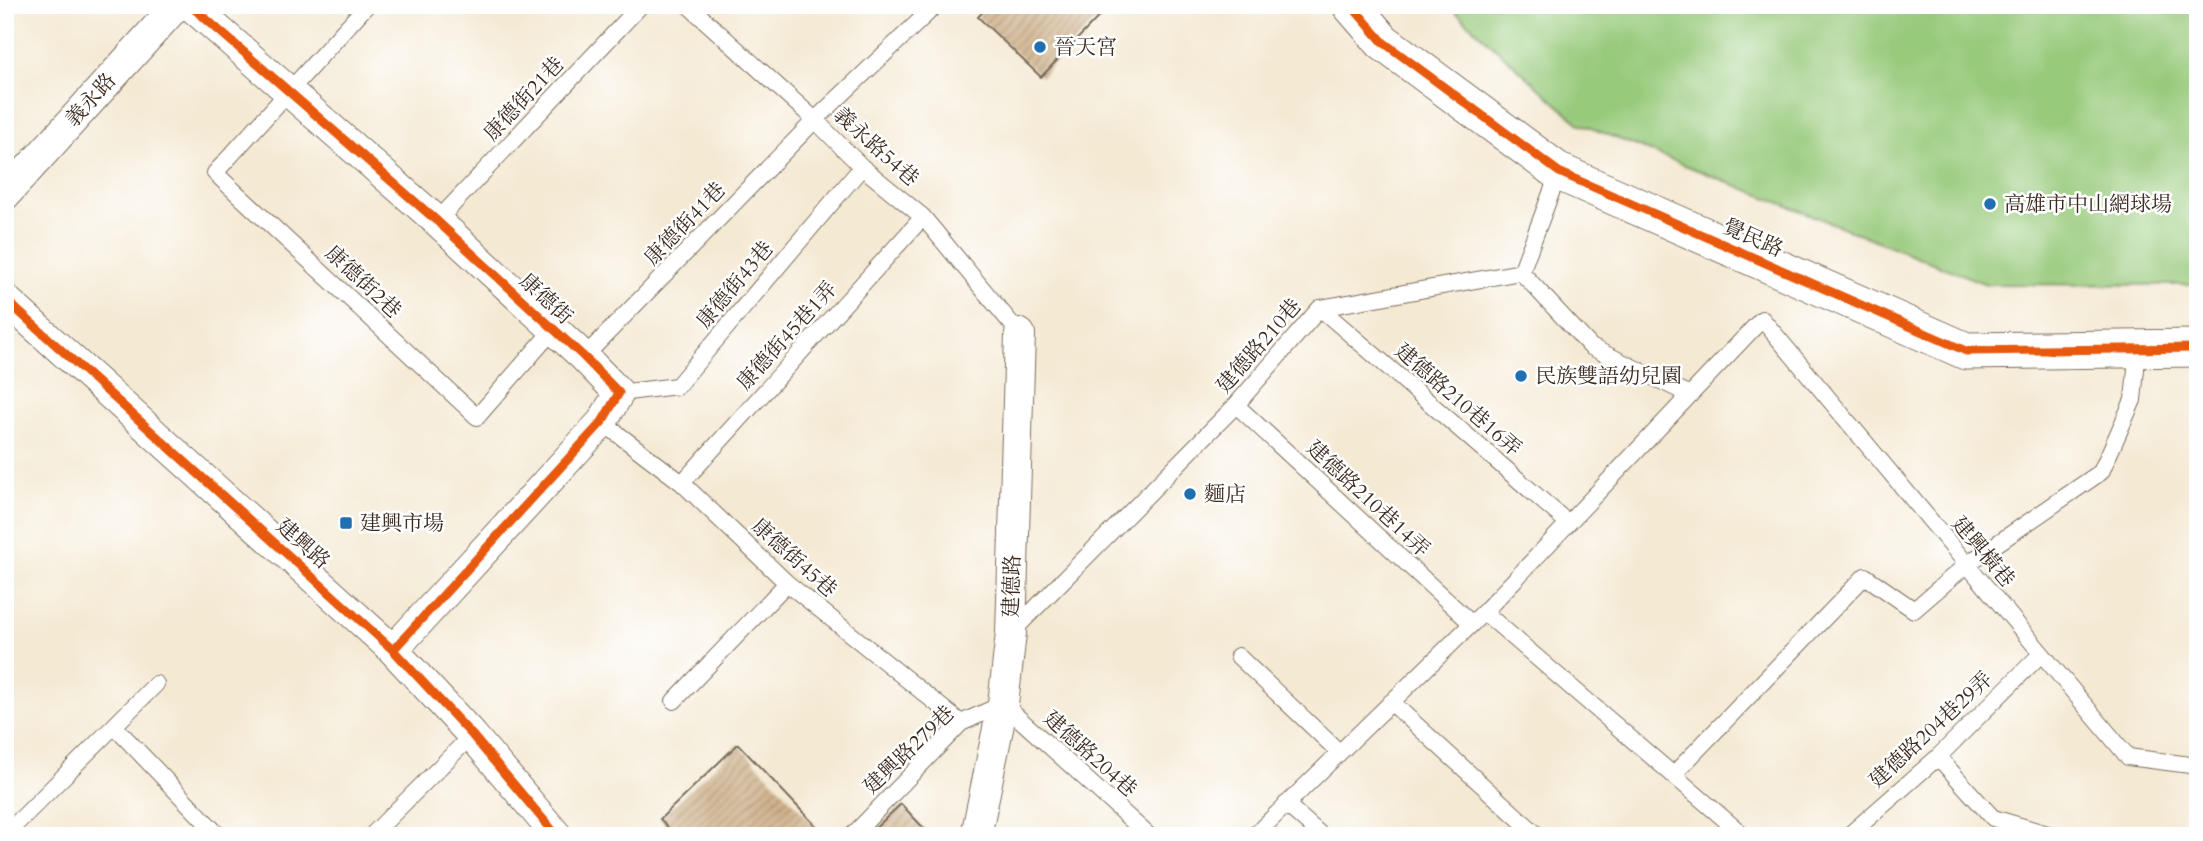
<svg xmlns="http://www.w3.org/2000/svg" width="2203" height="841" font-family="Cardo,'Noto Serif TC',serif">
<style>
.green{fill:#98ca7b;stroke:#6a7a4c;stroke-width:2}
.building{fill:url(#building-hatch)}
.lines{fill:none;stroke-linecap:round;stroke-linejoin:round}
.service-casing{stroke:#7c6d5d;stroke-width:18}
.minor-casing{stroke:#7c6d5d;stroke-width:32}
.tertiary-casing{stroke:#7c6d5d;stroke-width:39}
.service{stroke:#fff;stroke-width:16}
.minor{stroke:#fff;stroke-width:30}
.tertiary{stroke:#fff;stroke-width:37}
.cycleway-casing{stroke:#fff;stroke-width:13}
.cycleway{stroke:#e8590c;stroke-width:9}
.poi-dot{fill:#1f6fb2;stroke:#fff;stroke-width:2.5}
.labels{text-anchor:middle;dominant-baseline:central;stroke-width:5;stroke-linejoin:round;paint-order:stroke}
.poi-label{font-size:21px;fill:#3b2a1e;stroke:#fff;text-anchor:start}
.street-label{font-size:21px;fill:#3b2a1e;stroke:#fff}
</style>
<defs>
<pattern id="building-hatch" width="6" height="6" patternUnits="userSpaceOnUse" patternTransform="scale(1.75)"><rect width="6" height="6" fill="#d0b38d"/><path d="M-1 1l2-2M0 6l6-6M5 7l2-2" fill="none" stroke="#aa9273"/></pattern>
</defs>
<rect width="100%" height="100%" fill="#fff"/>
<filter id="ink" filterUnits="userSpaceOnUse"><feTurbulence type="fractalNoise" baseFrequency=".0143" numOctaves="2"/><feDisplacementMap in="SourceGraphic" scale="14" xChannelSelector="R" yChannelSelector="G"/><feConvolveMatrix kernelMatrix="1 2 1 2 8 2 1 2 1" color-interpolation-filters="sRGB"/></filter>
<filter id="wash" filterUnits="userSpaceOnUse"><feTurbulence type="fractalNoise" baseFrequency=".00686" numOctaves="4" result="noise"/><feDisplacementMap in="SourceGraphic" scale="28" xChannelSelector="R" yChannelSelector="G"/><feGaussianBlur stdDeviation="1.57" result="paint"/><feColorMatrix in="noise" values="0 0 0 0 0 0 0 0 0 0 0 0 0 0 0 0 0 1.4 0 .05"/><feComposite in="paint" operator="in"/></filter>
<g filter="url(#wash)">
<rect width="100%" height="100%" fill="#f4e9d3"/>
<path class="green" d="M1448 5H2198V285L1986 284 1578 123Z"/>
<g id="blocks">
<path class="building" d="M989 5H1110L1041 77 978 17Z
M738 744 817 827 808 836H676L660 819Z
M901 804 931 836H867Z"/>
</g>
</g>
<g filter="url(#ink)">
<use href="#blocks" fill-opacity="0" stroke="#7c6d5d" stroke-width="2"/>
<g class="lines">
<g class="service-casing">
<path id="service" d="M367 5 215 173 477 417 553 330
M688 5 815 120 862 167 923 217 1020 334
M437 221 641 5
M1521 272 1591 347 1690 395
M1320 308 1568 523
M584 357 815 120 936 5
M619 393 677 386 862 167
M1236 405 1471 623
M602 422 682 483 787 583 961 723
M682 483 923 217
M1484 612 1744 836
M1013 631 1236 405 1320 308 1521 272 1559 172
M1238 656 1339 752
M674 701 787 583
M1391 702 1538 836
M114 726 219 836
M1938 757 1993 818 2054 836
M1673 775 1865 576 1914 610 1966 565 2101 472 2133 400 2138 348
M1286 804 1322 836
M14 826 156 684
M371 836 472 735
M852 836 961 723 1003 704 1149 836
M1254 836 1484 612 1762 319 2128 757 2198 766
M1848 836 1938 757 2041 654"/>
</g>
<g class="minor-casing">
<path id="minor" d="M190 5 437 221 584 357 619 393 602 422 393 650
M5 195 177 5
M5 299 393 650 472 735 557 836
M976 836 1003 704 1011 633 1020 334"/>
</g>
<g class="tertiary-casing">
<path id="tertiary" d="M1351 5 1383 42 1559 172 1966 351 2198 348"/>
</g>
<use href="#service" class="service"/>
<use href="#minor" class="minor"/>
<use href="#tertiary" class="tertiary"/>
<g class="cycleway-casing">
<path id="cycleway" d="M190 5 437 221 584 357 619 393 602 422 393 650
M1351 5 1383 42 1559 172 1966 351 2198 348
M5 299 393 650 472 735 557 836"/>
</g>
<use href="#cycleway" class="cycleway"/>
</g>
</g>
<g class="poi-dot">
<circle cx="1040" cy="47" r="7"/>
<circle cx="1990" cy="204" r="7"/>
<circle cx="1521" cy="376" r="7"/>
<circle cx="1190" cy="494" r="7"/>
<rect x="339" y="516" width="14" height="14" rx="3.5"/>
</g>
<g class="labels">
<g class="poi-label">
<text x="1054" y="47">晉天宮</text>
<text x="2004" y="204">高雄市中山網球場</text>
<text x="1535" y="376">民族雙語幼兒園</text>
<text x="1204" y="494">麵店</text>
<text x="360" y="523">建興市場</text>
</g>
<g class="street-label">
<text transform="translate(524 99) rotate(-47)">康德街21巷</text>
<text transform="translate(91 100) rotate(-48)">義永路</text>
<text transform="translate(876 147) rotate(42)">義永路54巷</text>
<text transform="translate(685 224) rotate(-46)">康德街41巷</text>
<text transform="translate(1753 238) rotate(24)">覺民路</text>
<text transform="translate(363 282) rotate(43)">康德街2巷</text>
<text transform="translate(735 285) rotate(-50)">康德街43巷</text>
<text transform="translate(546 299) rotate(43)">康德街</text>
<text transform="translate(787 336) rotate(-48)">康德街45巷1弄</text>
<text transform="translate(1259 346) rotate(-49)">建德路210巷</text>
<text transform="translate(1458 400) rotate(41)">建德路210巷16弄</text>
<text transform="translate(1368 499) rotate(43)">建德路210巷14弄</text>
<text transform="translate(303 544) rotate(42)">建興路</text>
<text transform="translate(1983 552) rotate(50)">建興橫巷</text>
<text transform="translate(794 558) rotate(42)">康德街45巷</text>
<text transform="translate(1012 586) rotate(-88)">建德路</text>
<text transform="translate(1931 730) rotate(-43)">建德路204巷29弄</text>
<text transform="translate(909 750) rotate(-44)">建興路279巷</text>
<text transform="translate(1090 754) rotate(42)">建德路204巷</text>
</g>
</g>
<rect width="2203" height="841" fill="none" stroke="#fff" stroke-width="28"/>
</svg>
